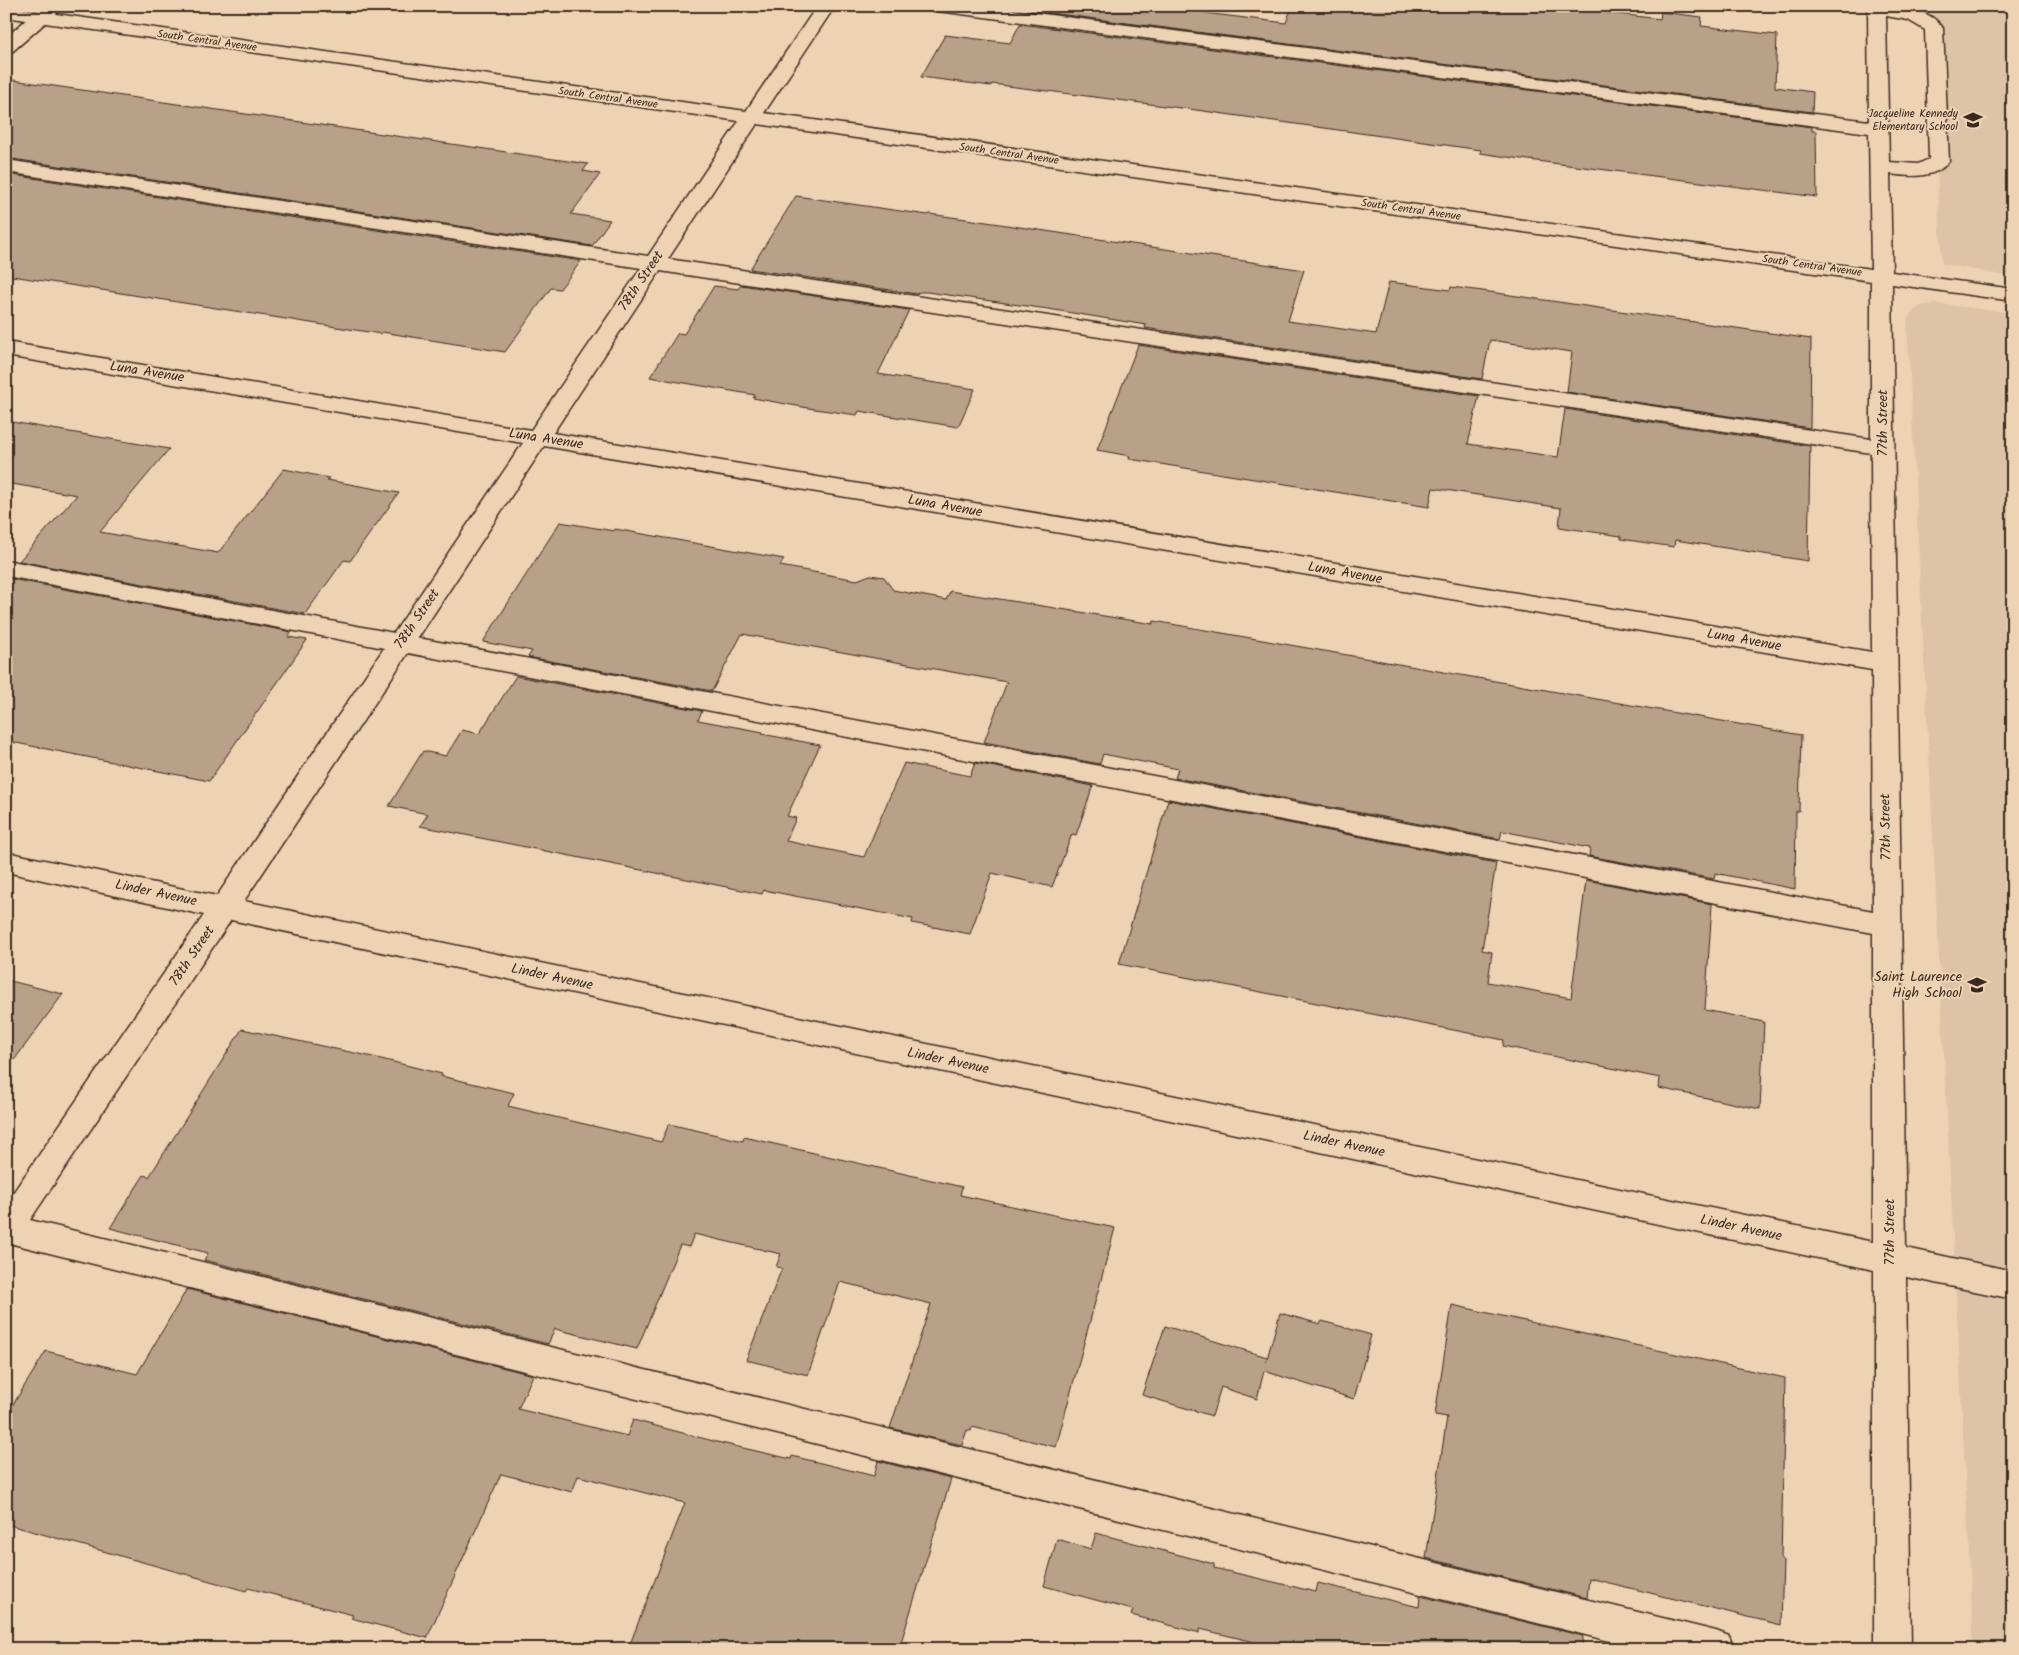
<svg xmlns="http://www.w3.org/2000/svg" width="2019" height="1655" font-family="Kalam,sans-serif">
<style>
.built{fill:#ddc3a7}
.building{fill:#b8a188;stroke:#3b2a1e}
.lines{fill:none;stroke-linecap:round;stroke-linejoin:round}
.minor-casing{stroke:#3b2a1e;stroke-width:3}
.minor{fill:#edd2b4;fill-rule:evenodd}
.labels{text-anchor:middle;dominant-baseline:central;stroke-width:4;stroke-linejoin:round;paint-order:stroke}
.far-street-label{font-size:11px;fill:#3b2a1e;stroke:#edd2b4}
.far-poi-label{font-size:11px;fill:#3b2a1e;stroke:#edd2b4;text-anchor:end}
.street-label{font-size:14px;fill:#3b2a1e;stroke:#edd2b4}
.poi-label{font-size:14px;fill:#3b2a1e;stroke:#edd2b4;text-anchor:end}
</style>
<rect width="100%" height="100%" fill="#edd2b4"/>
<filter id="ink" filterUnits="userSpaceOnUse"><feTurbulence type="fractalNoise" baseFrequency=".02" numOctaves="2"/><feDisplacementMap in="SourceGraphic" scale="10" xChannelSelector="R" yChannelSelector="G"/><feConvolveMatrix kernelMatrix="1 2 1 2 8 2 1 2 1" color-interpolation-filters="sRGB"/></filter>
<g filter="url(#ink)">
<path class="built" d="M1928 6H2013V277L1942 264Z
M1939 304 2013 313V1649H1974L1907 321 1913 311 1923 305Z"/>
<path class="building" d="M1029 6H1148L1286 23 1292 6H1551L1660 19 1661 12 1702 17 1701 26 1777 35 1775 87 1813 92 1812 112 1027 10Z
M1020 24 1812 127V131H1816L1817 197 1521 159 1480 153 1481 150 1189 109 992 84 991 86 921 77 945 35 1010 43Z
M6 79 588 164 583 171 600 174 571 214 610 220 592 246 6 158Z
M6 174 581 261 560 289 551 288 505 352 382 332 381 334 6 275Z
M796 196 928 215 929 214 973 220 1304 270 1288 321 1376 334 1389 282 1450 290 1451 287 1483 291 1811 339 1810 428 1567 392 1572 352 1490 340 1482 379 1145 328 1146 325 1048 309 927 292H919L917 294 750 269Z
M741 285 909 310 878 374 975 389 958 427 859 411 857 415 808 408 753 398 755 395 650 377 678 333 684 334 714 286 738 289Z
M1138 345 1479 396 1468 444 1558 457 1565 409 1810 446 1808 561 1675 540 1674 547 1621 539V536L1559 527 1561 508 1433 488 1429 507 1129 459 1130 456 1097 450Z
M6 421 169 449 100 532 218 553 284 469 329 478 327 480 399 493 350 561 344 560 305 614 19 561 77 495 6 483Z
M560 522 614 531 615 529 784 559 780 566 857 580 870 575 884 577 893 590 946 600 950 591 1153 624 1154 621 1801 735 1799 811H1796L1795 889 1715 873 1714 879 1589 856 1590 848 1502 831 1500 839 1175 778 1178 769 1103 754 1100 764 984 742 1007 682 742 634 712 691 528 657 532 651 483 642Z
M6 578 292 632 288 637 307 640 209 781 6 741Z
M516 676 702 711 698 720 763 732 762 734 820 745 787 816 796 818 786 841 864 857 904 763 970 776 975 763 1093 786 1076 835 1072 834 1052 887 992 873 970 934 912 923 913 919 764 890 762 894 420 826 428 814 389 806 423 751 446 756 462 730 479 734Z
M1168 800 1496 863 1482 950 1492 952 1488 982 1571 998 1586 880 1712 904 1705 1010 1764 1022 1760 1109 1659 1088 1660 1078 1503 1046 1504 1040 1119 964Z
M6 980 63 994 6 1071Z
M242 1029 373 1057 442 1074 441 1076 514 1093 508 1106 661 1142 669 1124 743 1141 744 1137 962 1187 960 1195 1115 1228 1056 1447 972 1427 971 1431 967 1430 962 1445 890 1428 931 1304 840 1282 808 1375 746 1360 782 1268 776 1267 781 1254 694 1234 689 1247 680 1245 637 1349 555 1329 548 1344 204 1260 208 1253 110 1228 144 1175 149 1177Z
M187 1289 533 1375 518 1409 627 1436 633 1420 721 1443 791 1459 792 1456 874 1476 878 1461 951 1479 899 1649H628L685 1503 578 1476 572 1492 501 1474 427 1638 351 1618 353 1615 248 1588 246 1591 6 1524V1416L46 1351 137 1374Z
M1452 1305 1785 1378 1781 1560 1783 1561 1781 1625 1589 1578 1587 1598 1426 1558 1447 1417 1435 1415Z
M1280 1313 1320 1324 1322 1321 1371 1335 1354 1399 1264 1371 1257 1399 1221 1387 1212 1416 1142 1395 1165 1326 1267 1357 1266 1362Z
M1096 1533 1214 1564V1568L1316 1592 1318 1583 1419 1607 1420 1596 1583 1636 1582 1649H1284L1200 1629V1633L1131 1615 1133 1610 1044 1586 1057 1539 1091 1549Z"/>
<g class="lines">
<g class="minor-casing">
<path id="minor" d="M42 6H57L59 9 56 14 746 111 817 6H835L764 113 1871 269 1869 133 938 11 932 10 929 6H982L1869 121 1868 6C1892 6 1927 5 1943 28L1949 161C1936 179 1909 177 1890 174L1892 272 2013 289V301L1892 284 1906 1248 2013 1271V1299L1906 1277 1911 1649H1874V1270L231 920 30 1220 1716 1631 1729 1636 1734 1649H1642L9 1243 6 1244V1203L204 915 6 872V852L217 896 384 648 6 576V560L394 633 523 443 6 356V342L531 430 641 268 6 172V160L648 256 739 121 45 23 13 51 6 52V37L26 20 6 17V7L37 11ZM1886 16 1908 20 1925 30 1929 159 1918 164 1889 162ZM757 124 1871 281V439L668 259ZM660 271 1871 453 1872 652 553 433ZM544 446 1872 670 1873 911 418 638ZM408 653 1873 933V1242L244 901Z"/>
</g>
<use href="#minor" class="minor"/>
</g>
</g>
<defs>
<g id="school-bare" transform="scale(1.5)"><path d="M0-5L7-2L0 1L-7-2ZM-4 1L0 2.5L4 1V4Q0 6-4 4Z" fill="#3b2a1e" stroke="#edd2b4" stroke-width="2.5" paint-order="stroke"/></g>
</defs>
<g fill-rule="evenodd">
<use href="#school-bare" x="1973" y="120"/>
<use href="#school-bare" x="1977" y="985"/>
</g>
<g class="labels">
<g class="far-street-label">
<text transform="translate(207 41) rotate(8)">South Central Avenue</text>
<text transform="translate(608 98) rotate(8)">South Central Avenue</text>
<text transform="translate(1009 154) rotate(8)">South Central Avenue</text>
<text transform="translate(1411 210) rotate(8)">South Central Avenue</text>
<text transform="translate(1812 266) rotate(8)">South Central Avenue</text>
</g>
<g class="far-poi-label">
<text x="1958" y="114">Jacqueline Kennedy<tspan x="1958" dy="13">Elementary School</tspan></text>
</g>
<g class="street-label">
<text transform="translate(641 281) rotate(-56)">78th Street</text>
<text transform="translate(147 372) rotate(9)">Luna Avenue</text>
<text transform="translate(1883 423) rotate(-90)">77th Street</text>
<text transform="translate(546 439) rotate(9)">Luna Avenue</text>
<text transform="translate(945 506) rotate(10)">Luna Avenue</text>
<text transform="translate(1345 573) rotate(10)">Luna Avenue</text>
<text transform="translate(417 619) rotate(-56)">78th Street</text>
<text transform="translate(1744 640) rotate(10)">Luna Avenue</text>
<text transform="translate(1886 827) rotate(-91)">77th Street</text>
<text transform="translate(156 893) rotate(12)">Linder Avenue</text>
<text transform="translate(192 956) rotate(-56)">78th Street</text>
<text transform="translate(552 977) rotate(12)">Linder Avenue</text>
<text transform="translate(948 1061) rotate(12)">Linder Avenue</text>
<text transform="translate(1344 1144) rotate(12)">Linder Avenue</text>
<text transform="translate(1741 1228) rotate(12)">Linder Avenue</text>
<text transform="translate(1890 1232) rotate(-90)">77th Street</text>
</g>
<g class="poi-label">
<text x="1962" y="977">Saint Laurence<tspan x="1962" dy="16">High School</tspan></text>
</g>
</g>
<rect width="2019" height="1655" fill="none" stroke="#edd2b4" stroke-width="25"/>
<rect x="12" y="12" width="1994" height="1630" fill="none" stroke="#3b2a1e" stroke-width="2" filter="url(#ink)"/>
</svg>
